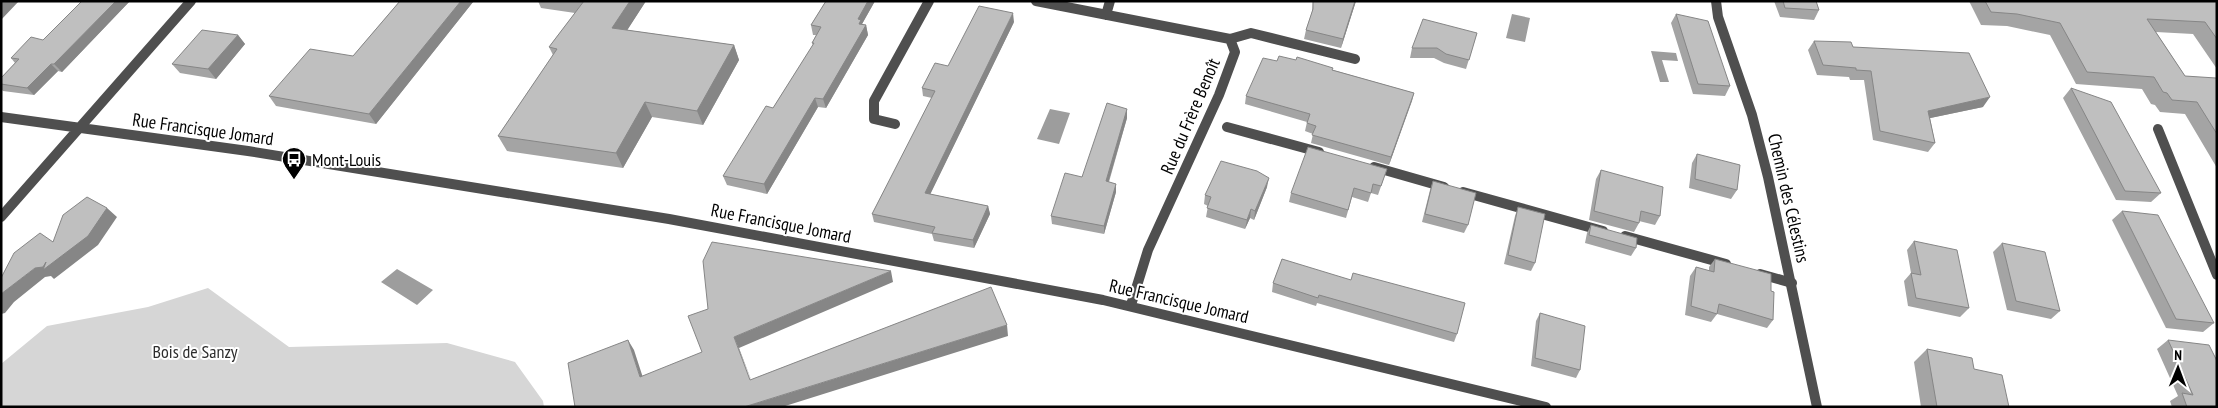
<svg xmlns="http://www.w3.org/2000/svg" width="2218" height="408" font-family="'PT Sans Narrow',sans-serif">
<style>
.green{fill:#d6d6d6}
.water{fill:#9d9d9d}
.lines{fill:none;stroke-linecap:round;stroke-linejoin:round}
.service{stroke:#4f4f4f;stroke-width:10}
.minor{stroke:#4f4f4f;stroke-width:10}
.wall{fill:#a4a4a4}
.shaded-wall{fill:#868686}
.building{fill:#bfbfbf;stroke:#868686}
.labels{text-anchor:middle;dominant-baseline:central;stroke-width:4;stroke-linejoin:round;paint-order:stroke}
.street-label{font-size:18px;fill:#000;stroke:#fff}
.poi-label{font-size:18px;fill:#000;stroke:#fff;text-anchor:start}
.park-label{font-size:18px;fill:#2d2d2d;stroke:#fff}
</style>
<rect width="100%" height="100%" fill="#fff"/>
<path class="green" d="M208 288 289 347 447 343 515 362 543 401 544 407H1V364L47 326 148 307Z"/>
<path class="water" d="M1512 14 1530 18 1525 42 1506 38Z
M1651 51 1676 53 1678 61 1662 60 1669 82H1660Z
M1050 109 1070 113 1059 144 1037 139Z
M397 269 433 290 417 305 381 282Z"/>
<g class="lines">
<path class="service" d="M1230 39 1251 33 1355 59
M895 124 874 119V101L929 1
M1227 127 1319 152
M1374 167 1444 187
M1463 192 1603 231
M1625 236 1726 264
M1760 274 1792 283"/>
<path class="minor" d="M1036 1 1230 39 1235 52 1219 95 1148 250 1131 305
M1716 1 1718 17 1752 115 1768 177 1817 407
M1106 15 1110 1
M1 117 248 151 669 219 1103 300 1546 407
M2158 129 2217 275
M1 217 191 1"/>
</g>
<path class="wall" d="M82 1H128L129 2 62 72 58 71 34 95 3 91 1 89V78L15 63 11 58 43 40Z
M400 1 473 2 376 124 276 106 269 96 353 56Z
M538 1H646L627 30 734 45 739 60 703 125 652 117 623 168 507 151 498 136 553 55 549 47 575 13 541 8Z
M826 1H875L862 24 866 25 868 35 826 108 818 107 767 194 727 185 723 176 773 108 813 45 812 43 816 35H813L811 25Z
M1313 1H1356L1341 48 1304 39 1306 30 1312 12Z
M1774 1H1816L1819 10 1814 20 1780 17Z
M1969 1H2217V69L2193 34 2156 32 2185 76 2217 79V168L2185 114 2160 112 2155 105 2151 104 2142 89 2076 84 2050 35 2007 26 1981 25Z
M1676 14 1730 86 1725 96 1693 94 1671 23Z
M1014 22 930 194 988 206 990 214 974 248 934 241 932 234 874 222 872 214 932 98 923 96 922 88 948 66Z
M1477 33 1466 69 1444 63 1434 58H1410L1412 48Z
M238 35 245 44 216 79 180 73 172 64Z
M1814 41 1853 47 1983 107 1930 118 1935 143 1928 152 1873 140 1864 80H1850L1849 77 1817 75 1808 50Z
M1277 61 1333 70 1414 93 1389 165 1311 143 1313 134 1305 131 1307 122 1245 104 1246 96Z
M2071 88 2161 193 2151 202 2116 200 2063 98Z
M1127 109V118L1109 182 1116 184V192L1104 234 1052 224 1051 216 1082 177Z
M1697 154 1737 190 1731 199 1689 188 1692 163Z
M1387 169 1378 195 1371 193 1368 202 1352 197 1346 218 1289 202 1291 193Z
M1601 170 1660 216 1655 225 1639 221V223L1634 232 1589 220 1596 179Z
M1433 181 1468 225 1464 233 1422 222 1430 190Z
M1267 187 1254 220 1250 218 1245 229 1206 217 1208 206 1204 204 1205 195Z
M1518 207 1535 263 1531 271 1504 264 1515 216Z
M2122 211 2214 323 2203 332 2166 328 2112 220Z
M1591 225 1636 248 1631 256 1585 243 1587 233Z
M1914 241 1969 308 1960 317 1908 306 1904 281 1911 273 1907 250Z
M2002 243 2060 311 2051 319 2007 310 1993 252Z
M1282 259 1457 334 1454 342 1317 303 1316 306 1272 292 1273 283Z
M1715 259 1771 291 1773 320 1767 328 1717 314 1711 322 1685 315 1690 276 1696 267 1709 271V267Z
M1540 313 1580 370 1576 378 1531 366 1536 321Z
M2168 340 2217 407H2172L2170 401 2178 396 2157 349Z
M1927 349 1974 369 2009 407H1921L1914 362Z"/>
<path class="shaded-wall" d="M1 1H19L1 20Z
M116 1H128L129 2 62 72 54 64Z
M461 1 473 2 376 124 369 114Z
M630 1H646L619 43 612 28Z
M868 1H875L862 24 863 29 866 25 868 35 826 108 823 99 858 19Z
M1355 1H1356L1341 48 1343 39Z
M1013 13 1014 22 927 201 925 193Z
M238 35 245 44 216 79 208 69Z
M734 45 739 60 703 125 697 111Z
M51 64 58 71 34 95 27 88Z
M1414 93 1412 101 1389 165 1391 157Z
M1990 97 1983 107 1921 120 1928 111Z
M815 98 818 107 767 194 764 184Z
M645 102 652 117 623 168 616 153Z
M1127 109V118L1106 190V181Z
M1269 178 1267 187 1254 220 1255 211Z
M1116 184V192L1104 234V226Z
M988 206 990 214 974 248 973 240Z
M107 208 117 217 98 245 54 279 51 276 45 277 14 302 5 313 1 314V294L2 293 35 268 46 262Z
M1251 209 1250 218 1245 229 1247 220Z
M891 271 893 282 739 348 755 390 734 337Z
M1007 325 1008 336 782 407H744Z
M628 340 634 350 646 387 640 377Z"/>
<path class="building" d="M82 1H116L54 64H51L27 88 1 84V78L19 59 11 58 31 37 43 40Z
M400 1H461L369 114 269 96 310 49 353 56Z
M584 1H630L612 28 734 45 697 111 645 102 616 153 498 136 557 49 549 47Z
M826 1H868L858 19 861 20 859 24 866 25 823 99 815 98 764 184 723 176 766 106 773 108 814 43H812L821 27 811 25Z
M1313 1H1355L1343 39 1306 30 1313 9Z
M1783 1H1816L1819 10 1785 8Z
M1985 1H2217V39L2205 22 2147 19 2185 76 2216 78 2217 79V134L2197 102 2172 100 2167 93 2163 92 2154 77 2087 72 2060 23 2017 14 1991 12Z
M979 6 1013 13 925 193 988 206 973 240 932 233 935 227 872 214 935 91 922 88 935 63 948 66Z
M1676 14 1708 21 1730 86 1698 84Z
M1423 19 1477 33 1469 60 1446 54 1437 48H1412Z
M202 30 238 35 208 69 172 64Z
M1814 41 1851 42 1853 47 1969 53 1990 97 1928 111 1935 143 1880 131 1871 71 1856 70V68L1823 65Z
M1279 56 1296 60 1297 57 1333 68 1332 70 1414 93 1391 157 1312 135 1316 126 1307 123 1310 114 1246 96 1263 58 1277 61Z
M2071 88 2111 102 2161 193 2125 191Z
M1107 103 1127 109 1106 181 1116 184 1104 226 1051 216 1065 173 1082 177Z
M1308 147 1387 169 1381 186 1373 184 1371 193 1354 188 1348 210 1291 193Z
M1697 154 1740 165 1737 190 1695 179Z
M1221 161 1257 171 1269 178 1255 211 1251 209 1247 220 1207 208 1211 197 1205 195Z
M1601 170 1663 187 1660 216 1641 211 1639 223 1594 211Z
M1433 181 1476 193 1468 225 1425 214Z
M87 197 107 208 88 236 43 270 46 262 43 267 35 268 1 294V278L14 253 40 233 53 242 63 215Z
M1518 207 1545 214 1535 263 1508 255Z
M2122 211 2158 215 2214 323 2176 319Z
M1591 225 1637 238 1636 248 1589 235Z
M1914 241 1957 250 1969 308 1916 298 1911 273 1921 275Z
M712 242 891 271 734 337 750 380 991 287 1007 325 744 407H575L568 363 628 340 640 377 702 352 688 316 708 309 703 261Z
M2002 243 2045 252 2060 311 2016 301Z
M1282 259 1351 280 1353 273 1465 303 1457 334 1319 295 1318 298 1273 283Z
M1715 259 1771 274V291L1774 292 1773 320 1719 304 1717 314 1691 306 1696 267 1714 272Z
M1540 313 1585 326 1580 370 1535 358Z
M2168 340 2209 345 2217 361V407H2187L2182 393 2193 395Z
M1927 349 1972 358 1974 369 2002 375 2009 407H1937Z"/>
<defs>
<g id="bus-pin" transform="scale(1.25)"><path d="M0 17L-7.5 6A9.5 9.5 0 1 1 7.5 6Z" fill="#000" stroke="#fff"/><path d="M-5-6H5V4H4V6H2V4H-2V6H-4V4H-5ZM-3.5-4V0h7V-4ZM-3.5 1.2v1.5H-2V1.2ZM2 1.2v1.5H3.5V1.2Z" fill="#fff"/></g>
</defs>
<g fill-rule="evenodd">
<use href="#bus-pin" x="294" y="159"/>
</g>
<g class="labels">
<g class="street-label">
<text transform="translate(1190 116) rotate(-67)">Rue du Frère Benoît</text>
<text transform="translate(203 129) rotate(8)">Rue Francisque Jomard</text>
<text transform="translate(1789 198) rotate(77)">Chemin des Célestins</text>
<text transform="translate(781 223) rotate(11)">Rue Francisque Jomard</text>
<text transform="translate(1179 301) rotate(13)">Rue Francisque Jomard</text>
</g>
<g class="poi-label">
<text x="312" y="159">Mont-Louis</text>
</g>
<g class="park-label">
<text x="195" y="351">Bois de Sanzy</text>
</g>
</g>
<rect width="2218" height="408" fill="none" stroke="#000000" stroke-width="5"/>
<g transform="translate(2178 368) rotate(1)" stroke="#ffffff" stroke-width="4" paint-order="stroke">
<path d="M0-4L9 19L0 12L-9 19Z" fill="#000000"/>
<text y="-8" font-size="14" font-weight="bold" text-anchor="middle" fill="#000000">N</text>
</g>
</svg>
